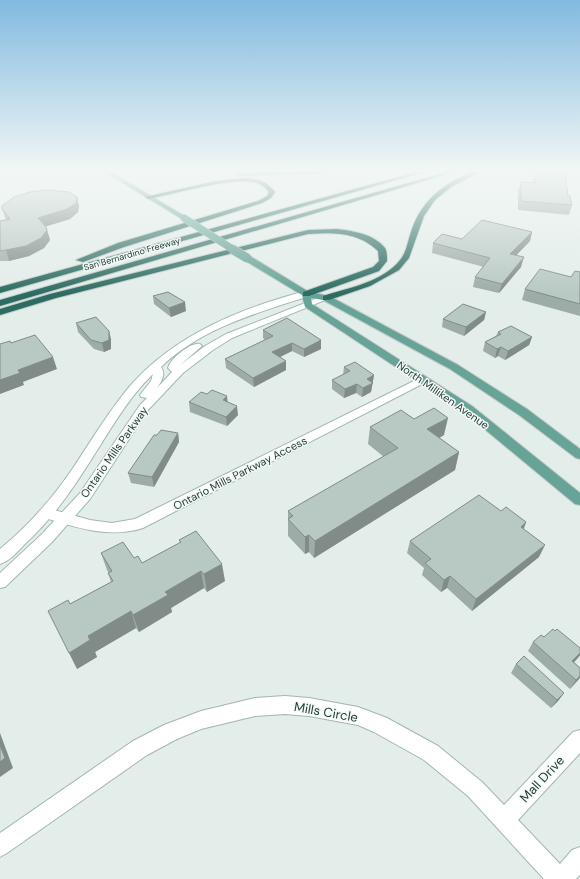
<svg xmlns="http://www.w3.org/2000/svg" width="580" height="879" font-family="'DM Sans',sans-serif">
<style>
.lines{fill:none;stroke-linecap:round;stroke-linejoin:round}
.street-casing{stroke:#a5b5b0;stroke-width:2}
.secondary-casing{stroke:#a1b9b2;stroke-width:2}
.primary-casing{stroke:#c1c9c7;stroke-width:2}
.highway-casing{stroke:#c1c9c7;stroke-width:2}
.street{fill:#fff;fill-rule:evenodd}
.secondary{fill:#fff;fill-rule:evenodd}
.primary{fill:#67a397;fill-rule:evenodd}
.highway{fill:#2d6c62;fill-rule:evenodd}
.primary-bridge-far1-casing{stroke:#c1c9c7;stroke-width:8;stroke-linecap:butt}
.primary-bridge-casing{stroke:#c1c9c7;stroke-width:10;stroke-linecap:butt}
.primary-bridge-far1{stroke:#67a397;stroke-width:7}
.primary-bridge{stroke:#67a397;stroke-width:9}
.wall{fill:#9eaca7}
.shaded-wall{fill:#818c88}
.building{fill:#b8c8c2;stroke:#818c88}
.labels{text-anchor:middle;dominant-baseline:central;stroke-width:3;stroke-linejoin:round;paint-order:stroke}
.far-street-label{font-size:9px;fill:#223f38;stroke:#f4f9f7}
.street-label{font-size:11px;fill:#223f38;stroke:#f4f9f7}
.near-street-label{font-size:13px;fill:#223f38;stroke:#f4f9f7}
</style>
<rect width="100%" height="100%" fill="#e3ede9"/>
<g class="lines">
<g class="street-casing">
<path id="street" d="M424 376 429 379 428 381 143 528C109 539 75 527 42 517L40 513 42 509 47 508 90 520 112 523 135 519Z
M285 696 309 698 358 707 387 718 438 746 482 782 504 805 573 732 580 730V753L518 820 560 864 572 850 580 847V875L576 879H544L468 796 424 760 374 732 358 725 309 716 285 714 255 716 201 729 177 739 147 755 7 853 0 857V833L133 741 164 725 201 711 255 698Z"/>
</g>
<g class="secondary-casing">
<path id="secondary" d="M306 291 309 292V296C257 313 201 328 161 367 166 374 162 381 157 388L172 372 168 368C170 359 191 342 200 344L202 346 179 366 205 346 226 334 323 296H329L330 298 232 338 213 350 183 373 148 410 90 499 52 542 5 587 0 588V573L42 534 80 493 140 405 147 398 141 397 140 395 151 381 153 374C128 398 110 430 91 460 72 490 52 519 26 543 18 551 10 561 0 564V549C27 527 51 500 71 471 90 443 108 412 130 386 175 335 241 308 306 291Z"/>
</g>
<g class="primary-casing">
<path id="primary" d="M103 171H109L188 218 182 219Z
M244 256H250L309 292 329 296 458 365 527 409 580 449V459L576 458 519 415 450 369 323 300 311 298 312 304 472 406 580 493V505L575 504 464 412 305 307 302 295 244 260Z"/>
</g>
<g class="highway-casing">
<path id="highway" d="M287 171H328L325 173 239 176 236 174 239 172Z
M420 171H428L0 293V287Z
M450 171H458L0 306V300Z
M475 171H482L451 187 435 200 424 216 409 258 399 270 370 286 329 300H323V296C348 288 383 282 400 260 407 252 408 239 412 229 423 198 446 182 475 171Z
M244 178C258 179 267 181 275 192L271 198 262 203 124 247 83 262 76 260 118 243 258 201 267 196 269 192C265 187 261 184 254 182 226 178 177 194 148 199L145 197 216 181Z
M337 229C353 231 374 234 385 248 387 251 387 257 387 261L379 271 309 296H303V292L373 267 379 261 378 251C359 232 333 232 308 234L56 298 0 315V309L50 294 308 230Z"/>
</g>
<use href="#street" class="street"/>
<use href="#secondary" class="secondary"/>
<use href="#primary" class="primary"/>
<use href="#highway" class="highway"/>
<g class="primary-bridge-far1-casing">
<path id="primary-bridge-far1" d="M184 218 234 250"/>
</g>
<g class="primary-bridge-casing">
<path id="primary-bridge" d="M232 249 247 258"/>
</g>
<use href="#primary-bridge-far1" class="primary-bridge-far1"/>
<use href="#primary-bridge" class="primary-bridge"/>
</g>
<path class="wall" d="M535 171 568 196 572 205 569 215 518 210V191L521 182 533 183V179Z
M77 197 79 206 78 212 70 219 46 226 50 240 44 248 29 256 9 261H0V221L6 220 2 209Z
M532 232 530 241 516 255 521 267 499 293 473 287 475 277 484 267 432 253 433 243 462 239Z
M580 272V316L522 300 525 289 571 277Z
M153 296 186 311 171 317 154 304Z
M486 312 484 320 464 336 442 327 443 319Z
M76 323 111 339V349L104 352 94 349 78 332Z
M263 330 321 349 304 357 292 351 280 357 286 361V370L254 387 226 368 225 359 265 340 263 338Z
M498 332 532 337 529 345 505 360 498 356 495 358 483 351 485 342 496 336Z
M344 367 374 375 371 392 362 397 356 393 344 398 332 389V380L343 375Z
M189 402H228L238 415 227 426 190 412Z
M414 419 444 435 439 438 459 452 455 470 314 558 309 552 305 554 288 536V511L384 457 368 444 370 427Z
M178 433 179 442 154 487 131 483 128 473 157 435Z
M501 511 526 522 524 529 539 557 472 611 447 588 441 592 422 575 424 568 407 553 410 541Z
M179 540 225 581 207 592 204 588 171 608 172 612 139 632 136 628 95 652 97 657 77 669 70 604 111 582 108 573H109L107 570 101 553 142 563 180 543Z
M544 637 580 648V655L577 659 574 662 580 668V678L570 689 528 651 533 642Z
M516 664 564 693 558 701 551 708 511 673Z"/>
<path class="shaded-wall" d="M77 197 79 206 78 212 70 219 41 228 38 218Z
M46 227 50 240 44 248 29 256 9 261 6 250Z
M532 232 530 241 508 264 510 254Z
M524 257 521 267 499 293 502 284Z
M185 302 186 311 171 317 169 308Z
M486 312 484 320 464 336 466 327Z
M109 331 111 339V349L104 352 102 343Z
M532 337 529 345 505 360 508 351Z
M321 340V349L304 357V349Z
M292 343V351L272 361V352Z
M501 347 498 356 495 358 497 349Z
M53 357 57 369 23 382 24 385 0 394V380L18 370Z
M286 361V370L254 387 253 378Z
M374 375 371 392 362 397 363 388 367 379Z
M357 384 356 393 344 398 345 389Z
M227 396 228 405 223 400Z
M237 406 238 415 227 426 226 417Z
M448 418 444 435 424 447 427 429Z
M178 433 179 442 154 487 152 477Z
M459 452 455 470 314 558 315 541Z
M526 522 521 535V527Z
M309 535V552L305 554V537Z
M545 545 539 557 472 611 476 599Z
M222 564 225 581 207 592 204 574Z
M201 571 204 588 171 608 172 612 139 632 133 615 165 592Z
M450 576 447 588 441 592 444 580Z
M131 611 136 628 95 652 97 657 77 669 69 653 88 636Z
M580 653V655L577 659 566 670 572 661Z
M580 676V678L578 680 570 689 576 680Z
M564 693 558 701 551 708 557 700Z
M0 733 13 768 0 777Z"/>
<path class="building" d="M535 171H546L565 172 568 196H570L572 205 521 201V182L536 183Z
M47 190 69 192 77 197 76 203 67 209 38 218 46 227 47 230 41 238 26 246 6 250 0 251V221L10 219 2 209V206L14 197 30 192Z
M482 220 532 232 510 254 524 257 502 284 475 277 490 258 433 243 442 234 462 239Z
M540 269 571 277 575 271 580 272V304L525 289Z
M168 292 185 302 169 308 153 296Z
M463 304 486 312 466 327 443 319Z
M96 317 109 331V340L102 343 91 340 76 323Z
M287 318 321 340 304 349 292 343 272 352 286 361 253 378 225 359 273 336 263 330Z
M511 326 532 337 508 351 501 347 497 349 485 342 501 334 498 332Z
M35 335 53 357 18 370 20 373 0 380V344L10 341 11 343Z
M355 362 374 375 367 379 373 383 363 388 357 384 345 389 332 380 350 371 344 367Z
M212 390 227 396 223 400 237 406 226 417 189 402 201 392 207 394Z
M434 408 448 418 427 429 459 452 315 541 309 535 305 537 288 519 293 516 288 511 398 448 370 427 401 410 414 419Z
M161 430 178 433 152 477 128 473 154 435H157Z
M479 495 501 511 506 507 526 522 521 527 545 545 476 599 450 576 444 580 425 563 431 559 410 541Z
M196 531 222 564 204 574 201 571 165 592 168 595 133 615 131 611 88 636 90 640 69 653 48 611 68 600 70 604 113 581 108 573 112 571 101 553 123 542 134 558 138 556 142 563 181 542 179 540Z
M553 629 555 631 557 629 580 648V653L572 661 580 668V676L576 680 533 642 541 635 544 637Z
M524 656 564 693 557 700 516 664Z
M0 745 5 758 0 762Z"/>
<linearGradient id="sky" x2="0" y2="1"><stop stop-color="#82bae0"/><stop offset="0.58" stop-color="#f2f7f5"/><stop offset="1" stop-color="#f2f7f5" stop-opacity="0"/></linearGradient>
<rect width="580" height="294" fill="url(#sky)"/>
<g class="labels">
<g class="far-street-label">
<text transform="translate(132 254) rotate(-16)">San Bernardino Freeway</text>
</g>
<g class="street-label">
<text transform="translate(443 395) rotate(35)">North Milliken Avenue</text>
<text transform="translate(114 452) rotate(-55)">Ontario Mills Parkway</text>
<text transform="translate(240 473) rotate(-27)">Ontario Mills Parkway Access</text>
</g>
<g class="near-street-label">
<text transform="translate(326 712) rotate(10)">Mills Circle</text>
<text transform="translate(542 779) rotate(-47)">Mall Drive</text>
</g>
</g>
</svg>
